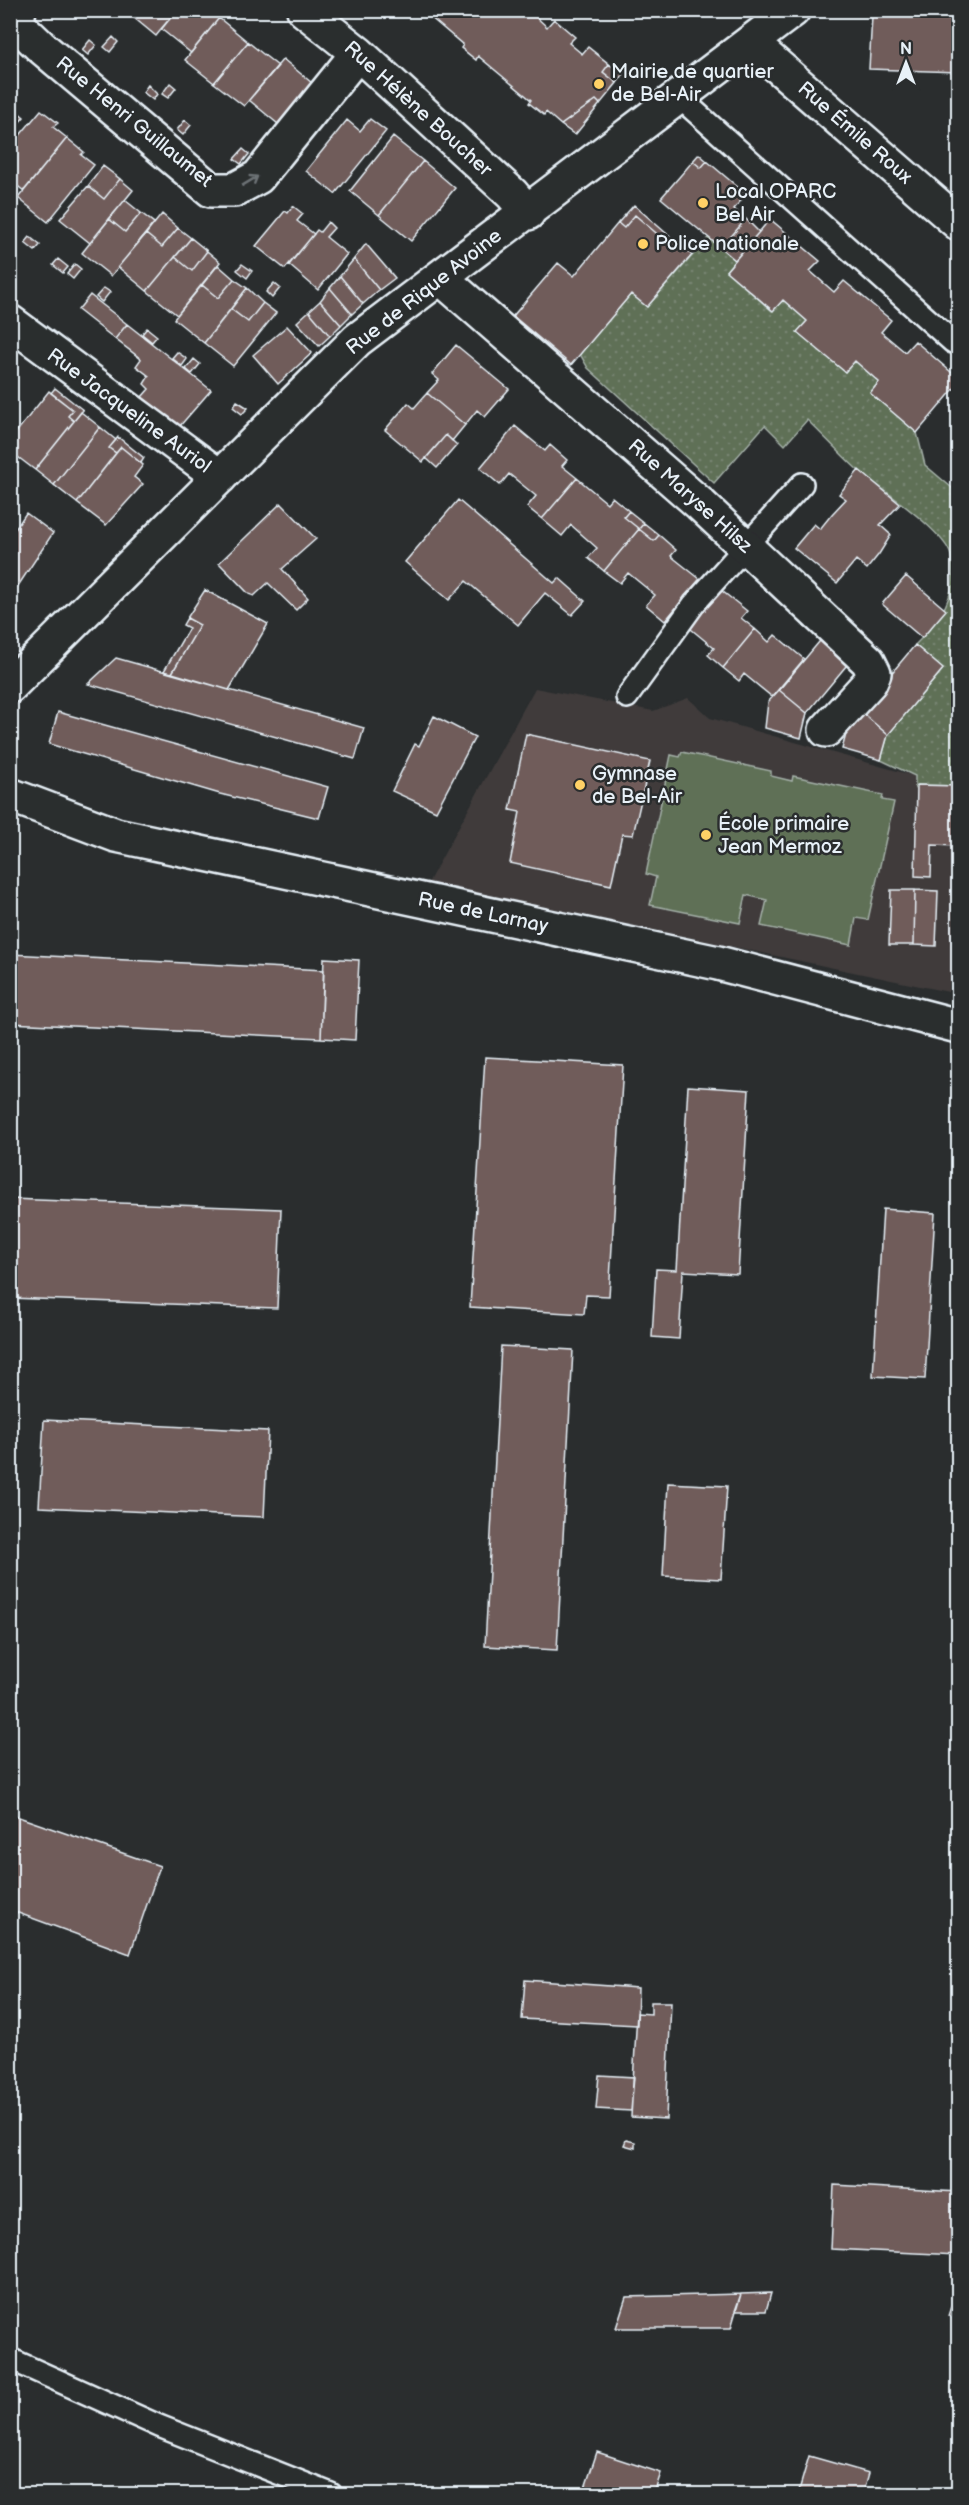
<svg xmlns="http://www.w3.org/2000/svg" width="969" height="2505" font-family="'Balsamiq Sans',sans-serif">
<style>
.built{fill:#3f3b3b}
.grass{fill:url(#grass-dots);stroke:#a4b0a8;stroke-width:1.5}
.pitch{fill:#5f6f57;stroke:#a4b0a8;stroke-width:1.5}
.building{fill:#6f5c5a;stroke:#e8f1f8;stroke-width:1.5}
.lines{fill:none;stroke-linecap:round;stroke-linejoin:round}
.service-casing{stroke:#e8f1f8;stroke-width:26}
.minor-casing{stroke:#e8f1f8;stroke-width:38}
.service{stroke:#2a2d2e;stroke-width:21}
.minor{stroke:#2a2d2e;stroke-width:33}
.oneway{stroke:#6c7275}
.poi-dot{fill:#ffd166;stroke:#2a2d2e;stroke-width:2}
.labels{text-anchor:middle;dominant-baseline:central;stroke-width:5;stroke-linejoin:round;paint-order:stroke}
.poi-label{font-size:20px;fill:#e8f1f8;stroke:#2a2d2e;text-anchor:start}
.street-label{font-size:20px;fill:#e8f1f8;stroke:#2a2d2e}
</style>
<defs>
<pattern id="grass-dots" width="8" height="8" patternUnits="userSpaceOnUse" patternTransform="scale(1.5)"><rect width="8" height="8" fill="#5f6f57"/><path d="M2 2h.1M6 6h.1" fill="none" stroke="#768470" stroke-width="1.8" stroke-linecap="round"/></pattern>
</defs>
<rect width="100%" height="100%" fill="#2a2d2e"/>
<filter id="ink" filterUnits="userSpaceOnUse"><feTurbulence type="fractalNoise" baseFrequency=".0167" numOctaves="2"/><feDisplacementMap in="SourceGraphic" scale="12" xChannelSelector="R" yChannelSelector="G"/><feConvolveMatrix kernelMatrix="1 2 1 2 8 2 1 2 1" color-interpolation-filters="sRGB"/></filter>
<g filter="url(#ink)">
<path class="built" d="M535 688 653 711 688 698 710 718 915 776V787L917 785 958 786V994L428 883Z"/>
<path class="grass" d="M708 238 735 260 726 271 772 311 783 300 807 321 798 332 845 372 855 361 879 382 870 393 917 433 925 465 958 493V786L918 785 915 788V776L881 760 888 735 943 669 915 645C941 619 959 594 951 556 947 533 880 488 860 472 842 456 825 437 807 420L785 445 765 425 714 483 588 368 580 354 631 294 647 307Z"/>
<path class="pitch" d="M682 752 771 771V776L792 781 793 776 883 795 882 800 894 802 868 920 856 918 851 945 761 926 767 900 746 895 740 923 650 905 656 877 646 874 671 755 680 757Z"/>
<path class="building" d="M128 10H177L156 36 127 12Z
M177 10H223L224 12 191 53 161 29Z
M422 10H539L535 16 547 27 554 19 575 37 569 43 582 54 588 47 609 64 603 72 617 83 600 104 596 100 561 125 546 112 544 115 529 103 531 100 478 56 476 60 461 48 463 45Z
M872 16 958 19V72L869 69Z
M219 18 248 42 214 83 185 60Z
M113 37 118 42 110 52 104 47Z
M90 40 96 45 88 55 82 50Z
M248 42 278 66 244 106 214 83Z
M283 59 312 83 278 124 249 100Z
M609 64 623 75 617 83 603 72Z
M170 83 176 88 168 98 162 94Z
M148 85 157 94 153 100 143 92Z
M10 97 15 101 11 106 24 117 10 133Z
M596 100 600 104 575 135 561 125Z
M41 110 58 123 53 127 67 138 24 191 10 180V147Z
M370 119 386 131 335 194 306 171 347 120 360 131Z
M185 120 191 125 183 135 177 130Z
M393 137 423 161 379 215 350 191Z
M67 138 84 152 81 155 94 165 48 222 18 198Z
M243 149 249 154 241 164 234 159Z
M699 154 707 161 701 168 693 161Z
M423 161 455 188 411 241 379 215Z
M693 161 701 168 707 161 746 194 734 209 746 219 721 248 661 198Z
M103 166 120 179 104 199 88 186Z
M120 179 133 190 90 243 60 219 88 186 104 199Z
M125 200 141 213 125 232 109 219Z
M634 205 666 233 662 238 635 215 624 228 618 223Z
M293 206 303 214 297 221 314 234 285 269 256 246 285 211 288 213Z
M141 213 154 223 111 276 82 253 109 219 125 232Z
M162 214 178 228 162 247 146 234Z
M635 215 662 238 666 233 692 255 647 307 631 294 571 365 513 316 558 263 574 276 618 223 624 228Z
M746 219 759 232 735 260 721 248Z
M770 219 820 261 810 271 834 292 844 281 891 320 881 332 905 352 915 341 958 378V384L917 433 870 393 879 382 855 361 845 372 797 332 807 321 783 300 773 311 726 271Z
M328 222 334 228 326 237 347 254 318 290 289 265 317 230 320 232Z
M178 228 191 238 147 291 118 267 146 234 162 247Z
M30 237 40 245 35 251 25 243Z
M191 238 207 251 192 271 175 257Z
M366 244 395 278 379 290 354 259Z
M207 251 220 262 177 315 147 291 175 257 192 271Z
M58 259 68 267 63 273 53 265Z
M354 259 379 290 363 304 340 276Z
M75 264 81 269 73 279 67 274Z
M242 264 252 271 247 278 237 270Z
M218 265 234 279 218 298 202 285Z
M340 276 363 304 352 314 330 288Z
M234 279 247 288 204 343 174 319 202 285 218 298Z
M274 283 280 288 272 298 266 292Z
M104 288 110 292 102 302 96 297Z
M247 288 263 303 248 322 231 309Z
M330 288 352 314 341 325 320 301Z
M90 295 127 324 115 339 78 310Z
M320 301 341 325 330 336 309 311Z
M263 303 276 313 233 366 204 343 231 309 248 322Z
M309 311 330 336 319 346 297 322Z
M127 324 211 390 179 427 142 397 149 389 144 384 149 376 136 366 141 359 115 339Z
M287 326 312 353 278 384 253 355Z
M147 328 157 336 152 342 142 334Z
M456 345 509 389 485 417 477 410 465 425 427 393 439 380 432 374Z
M177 352 187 359 182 366 172 358Z
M194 359 200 364 192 374 186 369Z
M55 388 83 410 74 421 68 416 73 410 51 393Z
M49 391 73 410 68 416 74 421 35 470 10 451V440Z
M427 393 465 425 452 441 446 435 423 462 385 430 408 403 414 408Z
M237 401 248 408 242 414 233 407Z
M81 412 100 427 54 485 35 470Z
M515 426 545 451 550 445 567 460 562 466 577 478 542 519 527 507 536 496 509 474 500 485 480 468Z
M100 427 116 440 109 448 116 453 77 503 54 485Z
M446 435 457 445 437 468 426 458Z
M118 437 144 458 141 463 121 447 116 453 109 448Z
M121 447 143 465 134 477 143 484 106 525 77 503Z
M859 470 900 504 880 525 891 535 879 554 867 569 856 560 837 583 794 548 814 524 820 529 832 514 846 499 839 494Z
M577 478 607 503 612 497 629 511 624 517 639 529 604 571 588 558 597 548 571 525 562 536 542 519Z
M458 500 554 583 559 578 585 601 572 615 545 593 518 625 466 581 449 600 405 562Z
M281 503 316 539 282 569 308 598 296 610 268 583 254 596 249 594 219 563Z
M629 511 644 523 639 529 624 517Z
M26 513 53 533 10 598V537Z
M644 523 659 535 654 541 639 529Z
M639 529 654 541 659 535 676 550 671 556 700 579 665 621 646 605 655 595 628 573 620 583 604 571Z
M906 576 946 610 922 638 882 604Z
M717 587 747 611 741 618 755 629 723 668 708 655 714 648 686 625Z
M205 590 268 624 229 690 172 673 200 625 187 618Z
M187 618 200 625 172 673 164 671 189 628 183 625Z
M755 629 769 642 775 635 804 659 772 697 744 674 739 681 723 668Z
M824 636 851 660 807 713 779 690Z
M915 645 943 669 888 735 860 711Z
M116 658 364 728 355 759 88 684Z
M779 690 807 713 801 738 765 728 768 702Z
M860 711 888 735 881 760 842 749 849 723Z
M58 712 328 787 319 818 220 794 49 744Z
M434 716 475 737 436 811 392 791 415 744 419 746Z
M526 734 650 761 633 835 622 834 611 885 510 863 520 812 510 810Z
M917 785 958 786V846L932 845 931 877 915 876Z
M891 890H915L914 945H889Z
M915 890 938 891 936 946 914 945Z
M10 954 324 970 321 1038 10 1023Z
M324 958 359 960 355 1040 321 1038Z
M485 1057 623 1065 609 1296 586 1295 584 1314 470 1307Z
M688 1086 749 1090 738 1274 683 1271 679 1339 652 1337 656 1269 677 1270Z
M10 1199 281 1209 277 1308 10 1298Z
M883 1209 935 1213 925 1379 873 1376Z
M501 1346 573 1350 557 1650 485 1646Z
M44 1420 268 1431 264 1517 39 1507Z
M668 1483 727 1486 721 1579 663 1576Z
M10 1814 160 1866 130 1954 10 1910Z
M525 1980 638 1988 637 2025 522 2019Z
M651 2002H671L666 2119 631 2117 637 2013 651 2014Z
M599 2075 634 2077 631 2111 596 2109Z
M626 2140 635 2142V2148L624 2145Z
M834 2185 958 2192V2255L831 2249Z
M771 2293 766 2311H735L741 2294Z
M741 2294 731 2328H616L626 2297Z
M954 2297 958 2299V2319L948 2316Z
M597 2452 661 2473 654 2494H583Z
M809 2456 869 2473 863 2494H798Z"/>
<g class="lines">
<g class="service-casing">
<path id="service" d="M680 98 953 342 958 335
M627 697 694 604 802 484
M10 2359 159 2426 331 2494"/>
</g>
<g class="minor-casing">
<path id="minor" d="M19 10 16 23 40 46 211 190H234L258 177 358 53
M304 10 358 53 512 194 528 213
M751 43 958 223
M441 278 700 504 868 661 874 673 870 682 826 730
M10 322 220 477
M10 686 357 340 793 10
M10 795 116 835 718 963 958 1026"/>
</g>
<use href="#service" class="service"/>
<use href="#minor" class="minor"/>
</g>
<defs><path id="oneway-shaft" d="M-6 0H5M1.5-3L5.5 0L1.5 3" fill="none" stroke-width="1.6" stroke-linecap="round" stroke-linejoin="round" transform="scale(1.5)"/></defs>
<use class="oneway" href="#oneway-shaft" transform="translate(250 181) rotate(-31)"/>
</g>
<g class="poi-dot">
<circle cx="599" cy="84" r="6"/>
<circle cx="703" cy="203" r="6"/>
<circle cx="643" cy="244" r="6"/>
<circle cx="580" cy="785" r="6"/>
<circle cx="706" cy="835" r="6"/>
</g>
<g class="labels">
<g class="poi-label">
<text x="611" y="72">Mairie de quartier<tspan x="611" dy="23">de Bel-Air</tspan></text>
<text x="715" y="192">Local OPARC<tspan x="715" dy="23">Bel Air</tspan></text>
<text x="655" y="244">Police nationale</text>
<text x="592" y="774">Gymnase<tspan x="592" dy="23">de Bel-Air</tspan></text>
<text x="718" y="824">École primaire<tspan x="718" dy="23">Jean Mermoz</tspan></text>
</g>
<g class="street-label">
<text transform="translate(418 109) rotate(42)">Rue Hélène Boucher</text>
<text transform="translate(134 122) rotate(39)">Rue Henri Guillaumet</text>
<text transform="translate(855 133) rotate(41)">Rue Émile Roux</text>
<text transform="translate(424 292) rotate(-38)">Rue de Rique Avoine</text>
<text transform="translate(129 411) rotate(36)">Rue Jacqueline Auriol</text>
<text transform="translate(690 496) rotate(42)">Rue Maryse Hilsz</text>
<text transform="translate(483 913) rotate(12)">Rue de Larnay</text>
</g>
</g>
<rect width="969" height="2505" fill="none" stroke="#2a2d2e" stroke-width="36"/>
<rect x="18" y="18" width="933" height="2469" fill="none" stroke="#e8f1f8" stroke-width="2" filter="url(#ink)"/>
<g transform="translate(906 63)" stroke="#2a2d2e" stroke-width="4.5" paint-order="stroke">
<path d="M0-4.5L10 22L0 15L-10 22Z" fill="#e8f1f8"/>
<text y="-9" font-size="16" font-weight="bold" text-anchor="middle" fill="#e8f1f8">N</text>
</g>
</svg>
